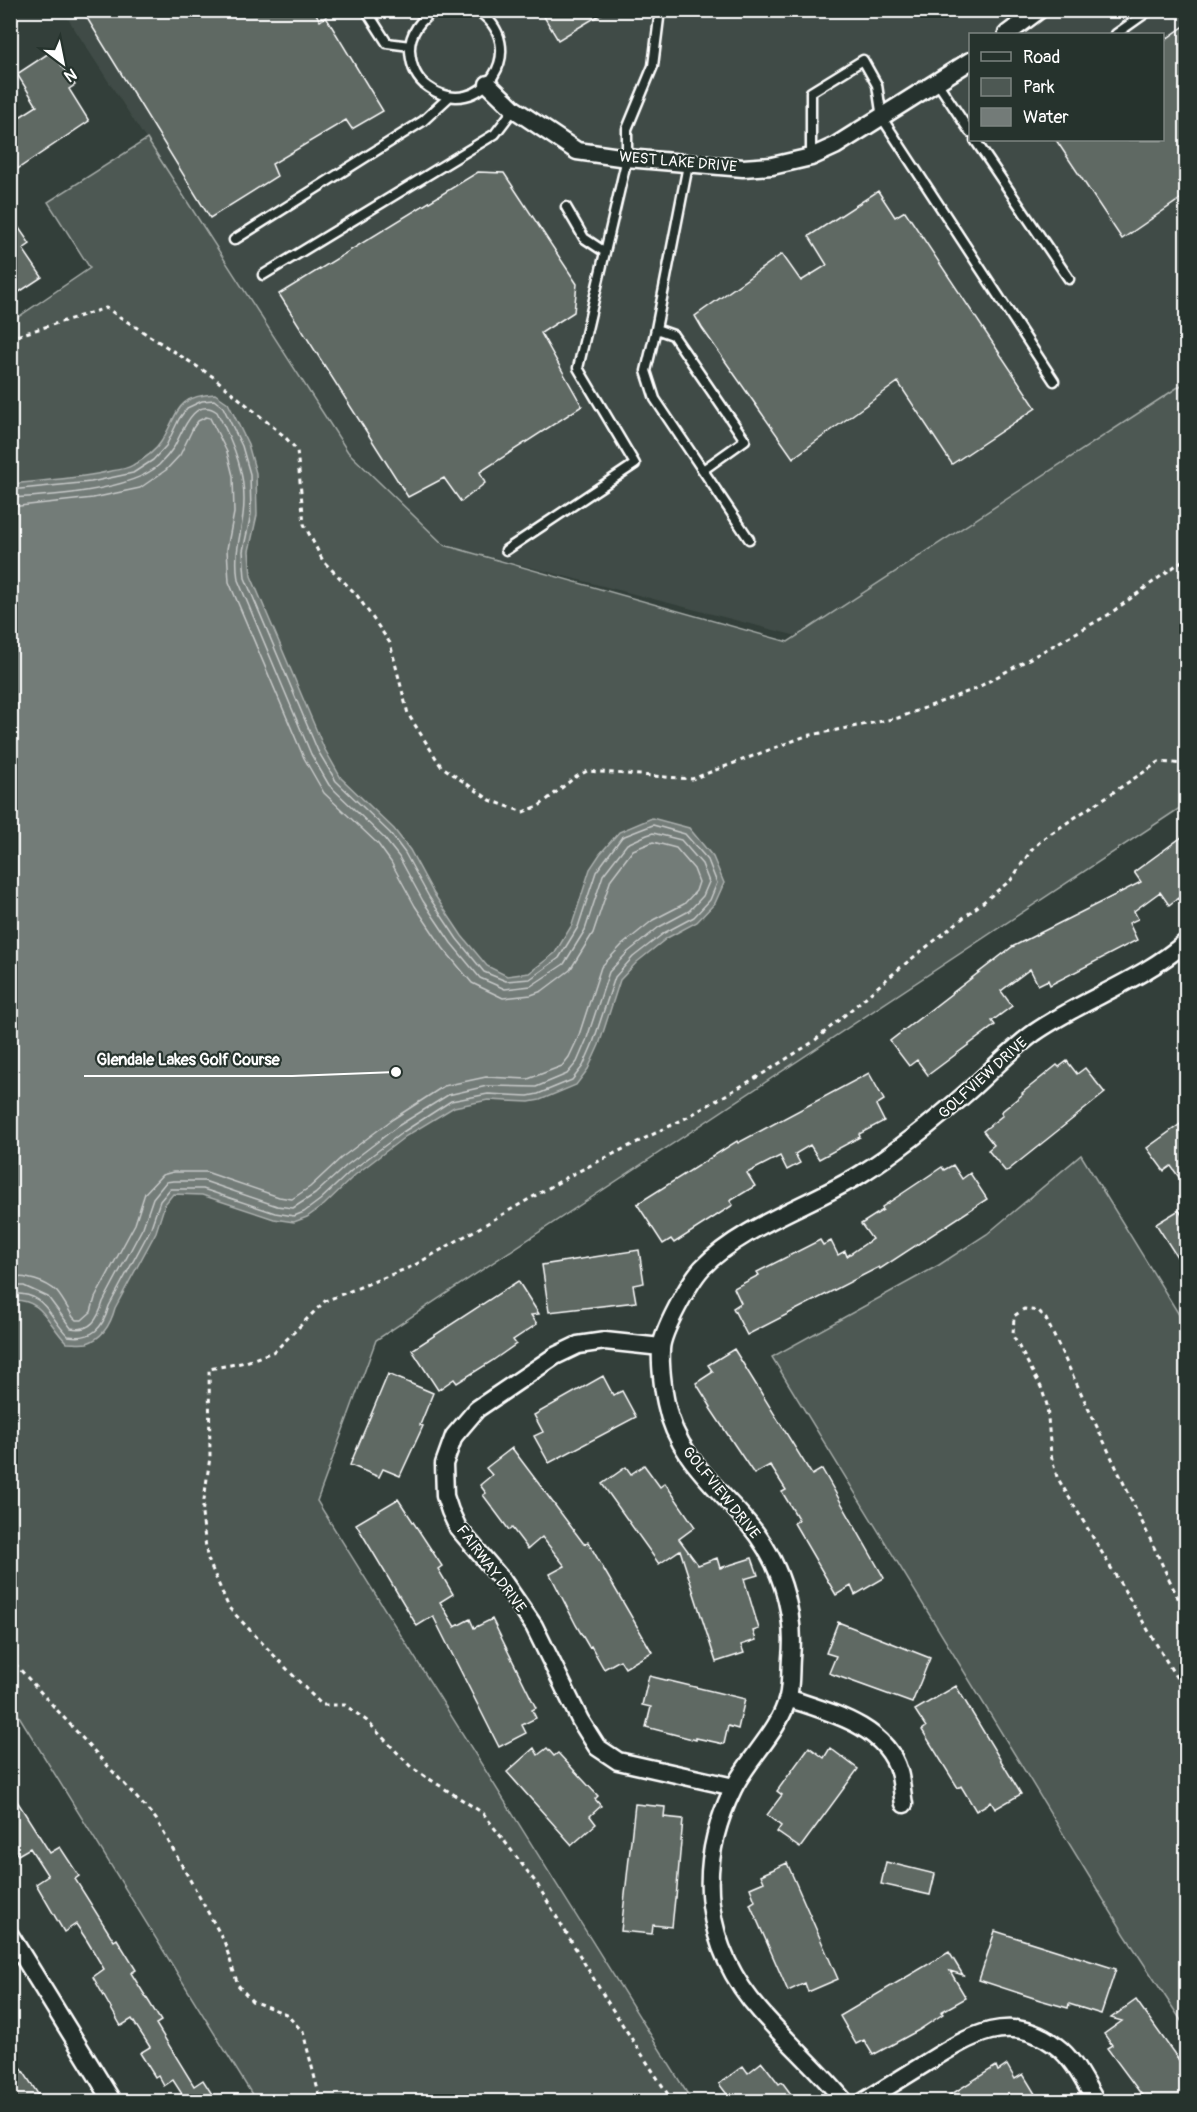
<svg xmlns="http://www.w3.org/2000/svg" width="1197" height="2112" font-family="Pangolin,sans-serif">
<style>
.built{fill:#404c47;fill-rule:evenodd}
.green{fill:#4d5853;stroke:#a6aca9;stroke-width:1.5}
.water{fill:#737b78;stroke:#abb0ae;stroke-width:1.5}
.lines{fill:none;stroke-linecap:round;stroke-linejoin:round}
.shore{stroke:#c7cac9;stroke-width:1.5}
.building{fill:#5f6964;stroke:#fff;stroke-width:1.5}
.lane-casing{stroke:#fff;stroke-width:13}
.street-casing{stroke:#fff;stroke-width:21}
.path{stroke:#fff;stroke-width:3;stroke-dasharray:4.5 4.5;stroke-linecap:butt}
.lane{stroke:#26332d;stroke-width:8}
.street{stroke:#26332d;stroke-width:16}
.labels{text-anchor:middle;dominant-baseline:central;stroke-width:4.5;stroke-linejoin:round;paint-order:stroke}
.street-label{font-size:15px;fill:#fff;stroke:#26332d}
.leader{fill:none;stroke:#fff;stroke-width:2}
.callout-dot{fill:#fff;stroke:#26332d;stroke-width:2}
.callout-label{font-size:16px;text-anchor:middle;font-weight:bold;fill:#fff;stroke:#26332d;stroke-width:4.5;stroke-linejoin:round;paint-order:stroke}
</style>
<rect width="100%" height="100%" fill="#333f3a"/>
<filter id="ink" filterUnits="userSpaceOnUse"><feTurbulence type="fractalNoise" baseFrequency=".0167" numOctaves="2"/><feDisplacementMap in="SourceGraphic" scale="12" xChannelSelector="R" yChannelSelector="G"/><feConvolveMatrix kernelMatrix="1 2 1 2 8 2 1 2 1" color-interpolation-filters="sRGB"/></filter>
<g filter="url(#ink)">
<path class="built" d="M63 11H1186V382L797 636 444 545 348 452ZM970 34H1162V140H970Z"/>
<path class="green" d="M147 139 348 452 444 545 788 642 1186 382V804L376 1340 317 1501 692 2101H256L11 1703V322L90 268 48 202Z
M1081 1155 1186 1326V2028L1125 1935 772 1357 939 1265 987 1234Z"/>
<path class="water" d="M215 394 228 403 248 444 256 473 257 515 249 551 251 576 324 748 341 778 394 829 410 850 434 894 462 936 487 966 507 976 529 973 555 953 572 925 590 869 600 854 619 832 652 818 689 828 713 857 724 883 715 903 697 922 667 938 637 962 620 980 599 1045 588 1069 576 1085 540 1100 529 1102 488 1100 454 1107 406 1136 355 1175 324 1205 307 1217 294 1222 274 1219 202 1195 173 1194 165 1204 156 1232 115 1308C111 1323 103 1338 87 1343 81 1344 73 1343 67 1343 47 1323 43 1298 11 1300V484C44 480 78 479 111 471 119 470 127 469 133 465 144 459 155 452 161 442 179 414 174 396 215 394Z"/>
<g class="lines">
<path class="shore" d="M10 490 91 482 133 473 153 460 166 446 179 419 187 408 202 401 214 400 223 407 242 446 250 474 251 514 243 551 245 578 318 751 336 781 390 833 405 853 429 897 457 939 484 972 506 981 530 979 559 958 578 927 596 872 622 837 645 828 653 825 685 834 708 860 717 883 710 900 694 917 664 933 633 957 615 977 593 1043 583 1066 572 1080 538 1094 528 1096 488 1094 451 1101 403 1132 351 1171 320 1200 304 1212 294 1216 275 1213 203 1189H170L160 1201 150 1230 109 1306C103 1328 93 1340 68 1336 48 1316 46 1291 10 1294
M10 498C50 496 130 491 159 465 164 460 170 453 174 447 182 433 194 395 217 412 234 444 248 477 243 515 240 540 234 553 238 580L311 754 329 785 384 838 399 857 423 901 451 943 480 978 505 989 531 986 564 964 585 930 603 875 627 844 647 835 653 833 681 840 702 864 709 882 703 896 689 911 659 927 628 952 609 972 586 1041 577 1062 567 1074 536 1087 487 1086 448 1095 398 1126 347 1165 315 1194 293 1208 277 1206 204 1181H173L166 1182 153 1198 143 1227 103 1302C98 1319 91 1332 71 1328L48 1297 24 1286H10
M10 507 93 498 140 488 166 470 180 455 193 428 198 421 206 417 210 418 227 452 233 476 234 513 227 549 229 582 304 758 324 793 378 844 391 862 415 906 443 948 472 983 503 998 531 995 542 991 570 970 593 933 611 879 633 850 653 842 676 848 694 869 699 882 696 891 684 904 653 920 622 945 601 967 578 1038 569 1057 562 1066 528 1079 486 1077 444 1086 393 1119 341 1158 310 1187 292 1199 279 1197 206 1172H173L162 1175 145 1193 135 1224 95 1298 91 1312 82 1320H76L73 1317C68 1309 63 1299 57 1292 46 1281 25 1276 10 1277"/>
</g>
<path class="building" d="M82 10H314L320 21 326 17 383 111 352 129 346 120 272 164 277 176 210 218Z
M540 10H608L558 40Z
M1186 25V195L1122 239 1056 140H1162V42Z
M52 51 75 85 69 89 89 121 10 174V123L37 106 17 74Z
M478 172 504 173 577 284 574 312 541 333 582 406 480 472 485 483 461 502 444 478 408 497 279 294Z
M878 191 895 217 905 211 1036 408 952 464 898 382 793 458 702 328 695 316 782 254 801 281 827 265 809 236Z
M10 215 30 244 23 249 42 277 10 298Z
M1186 834V909L1178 898 1169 905 1160 892 1134 911 1138 919 1129 923 1137 940 1050 985 1048 980 1038 985 1030 969 1001 991 1012 1006 992 1021 995 1025 928 1075 917 1060 909 1066 890 1041 1012 947 1141 882 1134 872Z
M1067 1061 1077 1074 1085 1068 1105 1093 1006 1172 988 1150 994 1145 983 1131 1003 1115 1001 1112 1023 1094 1022 1093 1057 1065 1059 1067Z
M869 1073 884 1100 876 1105 884 1121 859 1134 860 1137 819 1159 810 1145 795 1154 800 1163 787 1170 780 1156 747 1173 755 1186 730 1201 733 1205 674 1243 671 1239 663 1244 637 1204 737 1141 738 1143Z
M1186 1120V1187L1171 1166 1164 1171 1147 1148Z
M953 1165 962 1179 970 1173 987 1199 880 1269 879 1267 747 1335 733 1308 741 1303 734 1288 759 1275 757 1272 820 1240 823 1245 831 1241 838 1255 845 1251 847 1256 872 1239 861 1224 883 1210 882 1207 942 1167 944 1170Z
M1179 1210 1186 1222V1271L1156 1224Z
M639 1250 644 1283 633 1285 636 1302 549 1312 542 1265Z
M518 1281 539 1314 531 1315 537 1324 513 1340 516 1344 492 1361 457 1383 454 1379 438 1390 412 1350Z
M734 1349 812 1475 822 1469 884 1578 855 1595 851 1586 836 1595 794 1523 799 1520 782 1492 786 1490 770 1465 754 1474 710 1408 711 1407 696 1383 713 1372 708 1365Z
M388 1374 433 1393 420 1425 423 1426 400 1476 383 1469 379 1477 350 1465Z
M603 1376 613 1395 622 1391 636 1417 549 1463 534 1436 543 1432 534 1415Z
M512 1448 584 1544 588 1542 652 1652 625 1668 620 1660 604 1669 591 1646 589 1647 576 1625 550 1574 565 1566 542 1537 528 1549 512 1528 509 1530 483 1495 486 1493 480 1485 492 1475 486 1468Z
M644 1465 660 1487 665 1483 695 1527 679 1539 698 1565 717 1558 720 1568 752 1558 758 1575 744 1579 759 1629 753 1631 756 1640 741 1645 744 1653 716 1662 680 1550 659 1564 602 1484 626 1467 631 1474Z
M398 1499 442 1566 438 1569 453 1594 440 1602 455 1627 470 1619 474 1628 492 1619 536 1708 532 1710 536 1718 522 1725 526 1733 499 1747 433 1616 417 1626 356 1524Z
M838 1622 930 1658 912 1703 829 1673 836 1656 826 1653Z
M649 1676 745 1699 738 1729 728 1726 724 1744 696 1738V1740L646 1727 651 1707 642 1705Z
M956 1686 1021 1794 995 1809 991 1802 976 1811 961 1786 958 1788 922 1730 926 1727 915 1710Z
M809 1747 824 1758 830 1748 858 1769 800 1848 777 1832 781 1826 767 1815 782 1795 777 1791Z
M534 1748 538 1755 547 1748 554 1756 558 1753 598 1796 595 1799 601 1806 590 1816 596 1824 572 1845 507 1772Z
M10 1790 50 1853 60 1847 79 1876 75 1879 114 1941 117 1939 136 1970 131 1973 161 2021 156 2024 194 2086 203 2080 217 2102H170L182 2094 173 2080 164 2086 158 2075 155 2077 140 2053 150 2047 132 2019 121 2026 93 1977 104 1969 86 1939 76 1924 64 1932 36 1884 48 1876 30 1848 18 1855 10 1844Z
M635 1804 665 1807 664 1817 683 1819 676 1898H675L672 1927 653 1925 652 1934 621 1931Z
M886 1862 935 1874 930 1895 881 1884Z
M787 1863 838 1979 808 1992 805 1983 788 1991 750 1904 755 1901 750 1888 764 1882 761 1875Z
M995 1931 1116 1969 1101 2014 1069 2004 1068 2008 1040 2000 979 1980Z
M949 1952 963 1975 950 1971 966 1998 941 2012 943 2014 919 2030 873 2055 864 2040 856 2044 840 2016Z
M1136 2000 1186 2070V2102H1147L1107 2048 1112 2045 1104 2034 1122 2021 1111 2018Z
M10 2051 38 2094 27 2102H10Z
M762 2062 779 2084 782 2082 797 2102H733L719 2084 743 2066 748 2073Z
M1007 2065 1015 2079 1023 2074 1040 2102H939L996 2066 998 2071Z"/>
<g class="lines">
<g class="lane-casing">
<path id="lane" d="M366 10 387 43 410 46
M436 10C421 18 409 34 410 51 411 65 416 79 428 87 480 125 534 45 476 10
M1116 34 1150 10
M937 82 970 132
M975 140 1069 279
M811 157V92L863 60 877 85 882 118 1054 381
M688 165 656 329 646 371 655 399 749 539
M566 207 584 238 605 252
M234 240 423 121 449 97
M263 275 495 134 514 109
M656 329 673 335 745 440 703 470
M506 550 635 464 578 368 627 158V129L653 66 660 10"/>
</g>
<g class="street-casing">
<path id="street" d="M1007 34 1039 10
M488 84 514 109 577 151 627 158 743 168 772 166 811 157 835 146 970 61
M661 1347 605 1341 578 1345 555 1356 477 1409 454 1436 444 1464 445 1496 450 1511 458 1528 503 1581 534 1626 580 1720 597 1747 618 1761 734 1787
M788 1698C828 1712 886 1725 899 1772 902 1782 902 1794 904 1804
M10 1935 113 2102
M845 2102C819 2070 788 2043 761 2012 703 1947 695 1866 733 1789 748 1758 780 1731 788 1697 791 1685 790 1671 791 1658 796 1610 779 1559 747 1522 715 1485 676 1455 666 1403 663 1389 660 1364 661 1350 661 1333 690 1281 702 1268 742 1226 811 1205 861 1174 901 1149 936 1120 971 1089 991 1071 1012 1049 1034 1033 1083 999 1141 981 1186 942
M863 2102C884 2089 905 2076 926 2063 968 2037 1009 2010 1056 2046 1074 2059 1084 2082 1096 2102"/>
</g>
<path class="path" d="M10 340 16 336 106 308 212 376 284 436 297 450 304 524 323 561 356 594 390 643 408 714 441 766 490 800 523 812 539 806 574 778 587 771 692 779 806 736 898 718 975 689 1108 615 1186 558
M1186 1615 1046 1319 1039 1311 1024 1309 1014 1316 1013 1336 1041 1387 1047 1405 1051 1455 1057 1477 1186 1694
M10 1656 16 1665 156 1819 224 1941 238 1985 252 2001 286 2014 303 2032 321 2102
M673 2102 607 2001 537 1884 483 1813 412 1768 367 1721 345 1705H322L306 1689 229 1608 207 1557 202 1514 210 1457 209 1369 246 1362 275 1351 325 1301 413 1266 571 1175 684 1119 764 1073 813 1042 900 968 1011 880 1032 849 1044 838 1159 762 1186 764"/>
<use href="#lane" class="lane"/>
<use href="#street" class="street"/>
</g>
</g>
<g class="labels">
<g class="street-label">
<text transform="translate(678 162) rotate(5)">WEST LAKE DRIVE</text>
<text transform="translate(983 1078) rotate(-42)">GOLFVIEW DRIVE</text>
<text transform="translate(721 1493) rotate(51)">GOLFVIEW DRIVE</text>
<text transform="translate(491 1569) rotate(53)">FAIRWAY DRIVE</text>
</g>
</g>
<path class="leader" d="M396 1072L292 1076H84"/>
<circle class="callout-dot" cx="396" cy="1072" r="6"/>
<g class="callout-label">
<text x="188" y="1065">Glendale Lakes Golf Course</text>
</g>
<rect width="1197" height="2112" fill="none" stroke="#26332d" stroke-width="36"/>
<rect x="18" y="18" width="1161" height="2076" fill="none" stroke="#fff" stroke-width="2" filter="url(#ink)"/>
<rect x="969" y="33" width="195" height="108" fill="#26332d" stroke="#7d8581" stroke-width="1.5"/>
<rect x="981" y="52" width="30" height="9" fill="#26332d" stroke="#7d8581" stroke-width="1.5"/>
<text x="1023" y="63" font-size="18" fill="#ffffff">Road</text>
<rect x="981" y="78" width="30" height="18" fill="#4d5853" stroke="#7d8581" stroke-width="1.5"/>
<text x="1023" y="93" font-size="18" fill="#ffffff">Park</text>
<rect x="981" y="108" width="30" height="18" fill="#737b78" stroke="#7d8581" stroke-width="1.5"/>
<text x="1023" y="123" font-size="18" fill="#ffffff">Water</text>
<g transform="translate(63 63) rotate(148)" stroke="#26332d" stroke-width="4.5" paint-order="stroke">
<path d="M0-4.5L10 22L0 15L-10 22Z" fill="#ffffff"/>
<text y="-9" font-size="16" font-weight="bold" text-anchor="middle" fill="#ffffff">N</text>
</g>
</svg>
